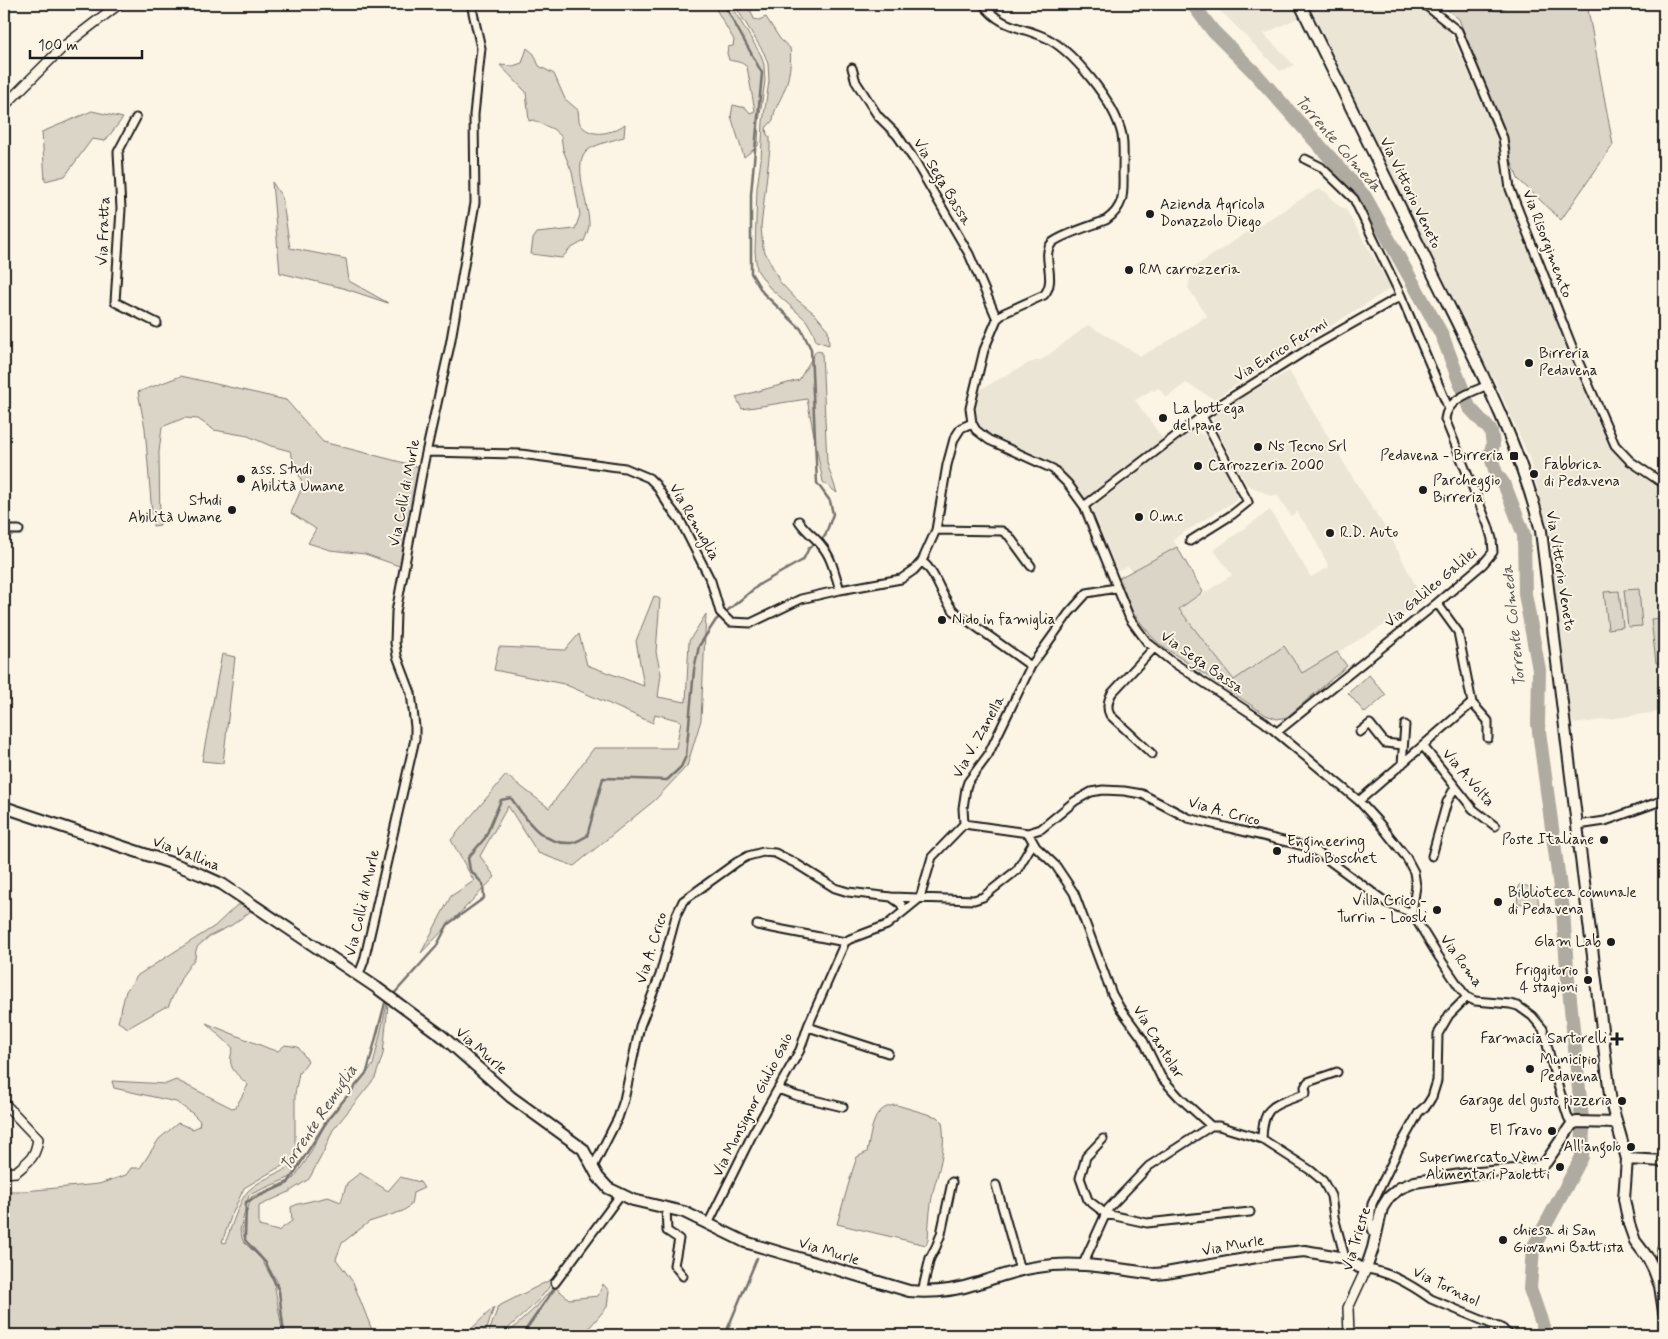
<svg xmlns="http://www.w3.org/2000/svg" width="1668" height="1339" font-family="Mynerve,sans-serif">
<style>
.built{fill:#ebe5d6}
.green{fill:#dbd5c8;stroke:#7c7872}
.lines{fill:none;stroke-linecap:round;stroke-linejoin:round}
.stream{stroke:#75726c;stroke-width:2.5}
.river{stroke:#b0aba1;stroke-width:14}
.pedestrian-casing{stroke:#1c1c1c;stroke-width:9}
.minor-casing{stroke:#1c1c1c;stroke-width:11}
.tertiary-casing{stroke:#1c1c1c;stroke-width:12}
.secondary-casing{stroke:#1c1c1c;stroke-width:14}
.pedestrian{stroke:#fcf5e5;stroke-width:5}
.minor{stroke:#fcf5e5;stroke-width:7}
.tertiary{stroke:#fcf5e5;stroke-width:9}
.secondary{stroke:#fcf5e5;stroke-width:10}
.poi-dot{fill:#1c1c1c;stroke:#fcf5e5;stroke-width:2}
.labels{text-anchor:middle;dominant-baseline:central;stroke-width:4;stroke-linejoin:round;paint-order:stroke}
.street-label{font-size:15px;fill:#1c1c1c;stroke:#fcf5e5}
.poi-label{font-size:15px;fill:#1c1c1c;stroke:#fcf5e5;text-anchor:start}
.water-label{font-size:16px;font-style:italic;fill:#575551;stroke:#fcf5e5}
</style>
<rect width="100%" height="100%" fill="#fcf5e5"/>
<filter id="ink" filterUnits="userSpaceOnUse"><feTurbulence type="fractalNoise" baseFrequency=".02" numOctaves="2"/><feDisplacementMap in="SourceGraphic" scale="10" xChannelSelector="R" yChannelSelector="G"/><feConvolveMatrix kernelMatrix="1 2 1 2 8 2 1 2 1" color-interpolation-filters="sRGB"/></filter>
<g filter="url(#ink)">
<path class="built" d="M1221 4H1293L1300 17 1264 34 1294 65 1280 71 1226 16 1213 6Z
M1306 4H1414L1447 27 1504 146 1519 218 1526 238 1570 356 1611 449 1636 473 1664 491V711L1574 724 1573 720 1570 721 1547 533 1534 474 1529 457 1502 396 1491 374 1487 375Z
M1319 189 1326 192 1340 207 1345 208 1391 288 1214 399 1186 383 1166 398 1159 388 1153 391 1152 390 1135 400 1163 439 1129 468 1087 498 1082 499 1065 476 1011 448 983 431 974 413 975 401 977 391 1029 363 1043 359 1088 325 1141 356 1177 336 1203 318 1208 317 1188 288 1193 268 1240 237 1311 193Z
M1289 371 1353 478 1388 532 1424 602 1302 673 1284 646 1235 681 1179 609 1232 575 1214 550 1270 510 1311 577 1329 567 1312 534 1297 512 1291 516 1277 495 1271 496 1246 484 1217 430 1213 420 1217 411Z
M1195 431 1204 435 1237 490 1238 496 1235 501 1173 539 1177 547 1132 571 1128 566 1117 571 1092 508 1188 434Z"/>
<path class="green" d="M713 4H730L761 55 764 65 765 81 759 122 758 146 744 157 731 116 733 105 746 108 750 113 755 111 747 67C741 61 736 62 729 60L727 53 728 47 733 46 734 40Z
M734 4H748L754 19 759 20 766 17 780 39 790 48C792 59 789 80 784 91 780 101 774 109 773 120L766 128 767 135 770 137V148L761 227 763 248 780 282 795 298 815 314 828 330 829 345 816 341 813 332 806 320 769 287 757 270 755 252 757 188 761 160 763 122 769 81 768 64 764 53Z
M1440 4H1459L1499 11 1511 4H1587L1613 145 1561 220 1518 179 1459 19Z
M527 48 534 54 539 66 554 74 565 99 578 110C579 115 578 122 581 125 592 139 613 133 625 124L624 137C614 140 591 145 585 153 573 168 590 207 589 226 588 231 586 236 584 241L570 249 562 258 531 254 533 239 537 233 575 229 580 215 572 172 563 150 561 136 553 129 533 120 529 121 526 92 500 65 513 66 522 63Z
M92 111 123 118 105 141 92 139 65 176 45 181 42 132Z
M272 182 282 197 290 248 346 259 349 281 388 303 343 288 280 273Z
M816 351 822 352 827 463 837 493 823 482 807 399 742 409 736 397 799 380Z
M181 376 286 400 323 442 420 467 402 567 365 554 330 550 308 543 316 529 291 513 303 485 290 451 271 446 248 436 214 430 198 419 184 418 162 427 159 452 160 525 153 526 145 428 138 392Z
M1177 547 1203 592 1179 609 1234 680 1284 646 1302 673 1337 652 1347 666 1287 717 1277 719 1266 715 1162 646 1153 638 1133 613 1119 578Z
M1639 589 1642 626 1628 627 1624 590Z
M1619 591 1623 627 1608 629 1604 592Z
M654 596 660 599 656 652 661 674 658 697 686 702 689 641 706 614 701 720 687 766 655 800 574 866 538 853 508 806 480 856 495 877 421 953 451 896 474 881 451 840 506 775 549 808 594 748H676L681 721 655 714 653 723 564 684 494 670 499 647 565 650 579 634 587 665 644 686 636 641Z
M1664 618V662L1656 663 1651 619Z
M222 654 235 657 223 763 202 761Z
M1369 675 1386 695 1365 713 1348 693Z
M1519 885C1532 885 1540 893 1538 907L1517 903Z
M237 905H241L251 911 232 925 210 936 198 946 196 950 195 958 182 976 168 1007H165L128 1028 118 1022 126 991 138 975 215 926Z
M387 1004 388 1005 383 1054 375 1078 333 1130 323 1153 309 1179 289 1192 259 1206V1226L278 1231 292 1221 291 1207 298 1204 328 1197 341 1202 347 1183 360 1173 388 1191 400 1177 420 1182 424 1188 413 1193 411 1205 403 1211 369 1222 342 1243 336 1259 353 1282 374 1335H285L277 1281 263 1259 245 1240 242 1230 251 1197 293 1179 305 1162 324 1127 336 1110 373 1065Z
M206 1023 270 1049 278 1051 285 1045 298 1047 308 1061 299 1073 295 1094V1142L300 1151 289 1163 276 1169 244 1188 232 1214 222 1242 225 1243C231 1230 239 1199 249 1190 263 1177 285 1173 298 1160L303 1161 291 1177 249 1195 240 1230 243 1241 262 1260 274 1282 283 1335H4V1191H25L99 1184 126 1175 131 1168H140L159 1139 178 1123 193 1129 199 1126 200 1121 192 1113 176 1102 114 1088 112 1081 166 1084 176 1080 232 1108 236 1107 248 1085C235 1072 226 1068 233 1048Z
M897 1105 937 1117 942 1122C946 1144 941 1163 935 1184 930 1201 929 1222 928 1240L926 1245 837 1224 852 1172 857 1157 867 1152C872 1131 871 1106 897 1105Z
M554 1278C545 1299 517 1318 502 1335H488L497 1310V1307Z
M603 1284 609 1291 607 1307 583 1335H506L537 1306 554 1286 569 1299 598 1296Z
M494 1307 485 1335H465Z"/>
<g class="lines">
<path class="stream" d="M392 996 436 947 448 924 484 898 483 884 470 870 468 858 485 838 501 800 511 798C526 819 541 845 572 843 577 842 583 838 587 836L603 778 667 780 681 767 686 756 694 670 699 646 716 620 760 584 803 560 809 548 825 536 833 514 830 501 817 483 811 349 801 329 763 293 751 273V194L762 73 724 4
M284 1335 279 1291 266 1263 245 1240 246 1202 288 1183 328 1119 367 1072 385 1003 388 1000
M522 1335 557 1285
M725 1335 757 1258"/>
<path class="river" d="M1189 4 1194 6 1213 31 1255 73 1365 197 1442 335 1469 407 1491 431 1493 445 1490 454 1496 473 1505 486 1524 535 1525 594 1539 670 1538 724 1563 910 1567 969 1583 1129 1582 1157 1533 1248 1530 1289 1546 1335"/>
<g class="pedestrian-casing">
<path id="pedestrian" d="M1503 1329 1512 1335"/>
</g>
<g class="minor-casing">
<path id="minor" d="M983 4C1000 27 1018 26 1042 36 1072 48 1115 103 1122 135 1124 146 1123 158 1123 169 1123 191 1126 206 1106 220 1094 225 1060 235 1052 243 1040 255 1058 279 1044 295L1004 313 997 319 984 350 970 408 972 423 976 430 989 440 1053 469 1068 484 1084 506 1130 619 1147 642 1171 661 1264 722 1359 801 1379 823 1406 857 1414 872 1416 886 1412 913 1437 954 1462 991 1467 997 1475 1001 1510 1004 1518 1006 1532 1016 1543 1029 1555 1076 1568 1117 1572 1124
M1424 4 1458 31 1503 138 1510 189 1575 354 1615 445 1630 461 1664 484
M852 68 856 82 878 116 897 135 915 161 969 254 997 319
M136 118 118 152 121 209 115 302 157 323
M1305 159 1321 167 1354 199 1401 296 1448 407
M427 452 521 454 625 468 649 478 656 485 669 506 680 520 711 581 720 612 730 622 751 623 801 599 840 590 901 579 914 570 922 561 936 530 947 465 954 439 961 428 972 423
M1084 506 1202 416 1313 346 1401 296
M799 521C805 531 814 536 821 545 832 557 835 575 840 590
M4 530H19
M936 530 1002 531 1009 536 1031 566
M1190 541 1233 514 1248 502 1202 416
M922 561C938 575 940 596 954 611L1031 666
M1472 703 1488 721V738
M1277 732 1437 603 1483 564 1493 552 1492 539 1488 525 1445 419C1447 399 1472 392 1488 385
M1360 732 1370 724 1385 743 1403 745
M1423 746 1473 809 1495 826
M1152 754 1110 715C1106 707 1108 700 1112 693L1154 648
M1402 764 1405 725
M1359 801 1472 703 1458 632 1437 603
M964 824 1028 833 1041 829 1075 801 1091 792 1103 790 1124 791 1142 794 1188 818 1308 847 1320 854 1387 903 1412 913
M964 824 963 808 966 788 968 782 988 755 1031 666 1069 613 1087 593 1116 588
M1578 825 1605 821 1664 800
M1028 833 1036 847 1056 866 1074 893 1112 994 1120 1008 1142 1038 1161 1077 1179 1097 1211 1126H1219L1262 1139 1310 1170 1323 1181 1331 1196 1334 1217 1345 1258
M1432 856 1447 802 1455 787
M920 898 932 857 964 824
M904 911 901 904 891 897 974 900 983 897 1017 870 1033 843
M757 925 845 942
M361 976 359 974 364 961 415 739V727L411 693 397 656 395 643 396 612 424 462 450 345 475 203 474 115 481 48 471 4
M808 1027 888 1053
M778 1089 797 1096 843 1107
M1103 1139 1086 1157 1080 1178 1088 1200 1106 1214 1147 1223 1250 1212
M1262 1139C1263 1101 1277 1106 1306 1093L1305 1087 1308 1082 1337 1072
M593 1167 618 1118 624 1100 640 1026 660 975 676 916 683 901 737 862 748 856 763 852 775 853 795 863 835 888 848 892 891 897
M996 1185 1020 1270
M666 1207 667 1231 679 1239 674 1265 683 1276
M708 1224 753 1133 800 1050 808 1026 845 942 850 939 887 925 920 898
M1375 1236 1372 1229 1370 1220 1372 1204 1400 1146 1419 1112 1427 1105 1432 1097 1437 1081 1438 1034 1449 1015 1467 997
M1083 1264 1108 1209 1149 1166 1211 1126
M1366 1269C1388 1271 1413 1286 1431 1299L1503 1329
M555 1283 621 1194
M922 1292 930 1258 936 1247 941 1234 952 1182
M1498 1335 1500 1327"/>
</g>
<g class="tertiary-casing">
<path id="tertiary" d="M4 106 63 47 119 4
M4 1103 38 1139C35 1158 30 1160 16 1172L4 1173
M1349 1335 1348 1308 1366 1269"/>
</g>
<g class="secondary-casing">
<path id="secondary" d="M1300 4C1345 96 1391 188 1436 280 1476 361 1519 442 1541 531L1611 1103 1627 1159 1624 1199 1629 1224 1635 1241 1648 1258 1654 1270 1660 1286 1664 1312
M4 807 177 865 202 875 222 884 377 988 442 1036 511 1097 583 1149 598 1177 608 1188 633 1200 684 1212 745 1242 909 1291C931 1293 957 1290 978 1283 999 1277 1014 1270 1037 1267 1077 1260 1116 1269 1155 1274L1166 1273 1274 1254 1305 1251 1345 1258 1359 1267 1366 1269 1373 1248 1382 1208 1389 1197 1400 1188 1415 1182 1467 1174 1537 1168 1546 1162 1572 1124 1577 1122 1617 1123
M1627 1159 1664 1161
M1660 1282 1662 1257 1664 1247"/>
</g>
<use href="#pedestrian" class="pedestrian"/>
<use href="#minor" class="minor"/>
<use href="#tertiary" class="tertiary"/>
<use href="#secondary" class="secondary"/>
</g>
</g>
<g class="poi-dot">
<circle cx="1150" cy="214" r="5"/>
<circle cx="1129" cy="270" r="5"/>
<circle cx="1529" cy="363" r="5"/>
<circle cx="1163" cy="418" r="5"/>
<circle cx="1258" cy="447" r="5"/>
<rect x="1509" y="451" width="10" height="10" rx="2.5"/>
<circle cx="1198" cy="466" r="5"/>
<circle cx="1534" cy="474" r="5"/>
<circle cx="241" cy="479" r="5"/>
<circle cx="1423" cy="490" r="5"/>
<circle cx="232" cy="510" r="5"/>
<circle cx="1139" cy="517" r="5"/>
<circle cx="1330" cy="533" r="5"/>
<circle cx="942" cy="620" r="5"/>
<circle cx="1604" cy="840" r="5"/>
<circle cx="1277" cy="851" r="5"/>
<circle cx="1498" cy="902" r="5"/>
<circle cx="1437" cy="910" r="5"/>
<circle cx="1611" cy="942" r="5"/>
<circle cx="1588" cy="980" r="5"/>
<path d="M1614.5 1031.5h5v5h5v5h-5v5h-5v-5h-5v-5h5z"/>
<circle cx="1530" cy="1069" r="5"/>
<circle cx="1622" cy="1101" r="5"/>
<circle cx="1552" cy="1131" r="5"/>
<circle cx="1631" cy="1147" r="5"/>
<circle cx="1560" cy="1167" r="5"/>
<circle cx="1503" cy="1240" r="5"/>
</g>
<g class="labels">
<g class="street-label">
<text transform="translate(942 182) rotate(59)">Via Sega Bassa</text>
<text transform="translate(1410 193) rotate(64)">Via Vittorio Veneto</text>
<text transform="translate(104 231) rotate(-88)">Via Fratta</text>
<text transform="translate(1547 244) rotate(69)">Via Risorgimento</text>
<text transform="translate(1281 350) rotate(-32)">Via Enrico Fermi</text>
<text transform="translate(405 493) rotate(-79)">Via Colli di Murle</text>
<text transform="translate(694 522) rotate(60)">Via Remuglia</text>
<text transform="translate(1560 571) rotate(81)">Via Vittorio Veneto</text>
<text transform="translate(1431 588) rotate(-40)">Via Galileo Galilei</text>
<text transform="translate(1202 663) rotate(35)">Via Sega Bassa</text>
<text transform="translate(979 737) rotate(-61)">Via V. Zanella</text>
<text transform="translate(1468 778) rotate(49)">Via A.Volta</text>
<text transform="translate(1224 812) rotate(15)">Via A. Crico</text>
<text transform="translate(186 854) rotate(21)">Via Vallina</text>
<text transform="translate(363 903) rotate(-77)">Via Colli di Murle</text>
<text transform="translate(652 948) rotate(-73)">Via A. Crico</text>
<text transform="translate(1461 961) rotate(54)">Via Roma</text>
<text transform="translate(1158 1042) rotate(58)">Via Cantolar</text>
<text transform="translate(481 1051) rotate(41)">Via Murle</text>
<text transform="translate(753 1105) rotate(-63)">Via Monsignor Giulio Gaio</text>
<text transform="translate(1357 1239) rotate(-73)">Via Trieste</text>
<text transform="translate(1233 1246) rotate(-10)">Via Murle</text>
<text transform="translate(829 1252) rotate(17)">Via Murle</text>
<text transform="translate(1446 1287) rotate(26)">Via Tornaol</text>
</g>
<g class="poi-label">
<text x="1160" y="205">Azienda Agricola<tspan x="1160" dy="17">Donazzolo Diego</tspan></text>
<text x="1139" y="270">RM carrozzeria</text>
<text x="1539" y="354">Birreria<tspan x="1539" dy="17">Pedavena</tspan></text>
<text x="1173" y="409">La bottega<tspan x="1173" dy="17">del pane</tspan></text>
<text x="1268" y="447">Ns Tecno Srl</text>
<text x="1504" y="456" text-anchor="end">Pedavena - Birreria</text>
<text x="1544" y="465">Fabbrica<tspan x="1544" dy="17">di Pedavena</tspan></text>
<text x="1208" y="466">Carrozzeria 2000</text>
<text x="251" y="470">ass. Studi<tspan x="251" dy="17">Abilità Umane</tspan></text>
<text x="1433" y="481">Parcheggio<tspan x="1433" dy="17">Birreria</tspan></text>
<text x="222" y="501" text-anchor="end">Studi<tspan x="222" dy="17">Abilità Umane</tspan></text>
<text x="1149" y="517">O.m.c</text>
<text x="1340" y="533">R.D. Auto</text>
<text x="952" y="620">Nido in famiglia</text>
<text x="1594" y="840" text-anchor="end">Poste Italiane</text>
<text x="1287" y="842">Engineering<tspan x="1287" dy="17">studio Boschet</tspan></text>
<text x="1508" y="893">Biblioteca comunale<tspan x="1508" dy="17">di Pedavena</tspan></text>
<text x="1427" y="901" text-anchor="end">Villa Crico -<tspan x="1427" dy="17">Turrin - Loosli</tspan></text>
<text x="1601" y="942" text-anchor="end">Glam Lab</text>
<text x="1578" y="971" text-anchor="end">Friggitorio<tspan x="1578" dy="17">4 stagioni</tspan></text>
<text x="1607" y="1039" text-anchor="end">Farmacia Sartorelli</text>
<text x="1540" y="1060">Municipio<tspan x="1540" dy="17">Pedavena</tspan></text>
<text x="1612" y="1101" text-anchor="end">Garage del gusto pizzeria</text>
<text x="1542" y="1131" text-anchor="end">El Travo</text>
<text x="1621" y="1147" text-anchor="end">All'angolo</text>
<text x="1550" y="1158" text-anchor="end">Supermercato Vèm -<tspan x="1550" dy="17">Alimentari Paoletti</tspan></text>
<text x="1513" y="1231">chiesa di San<tspan x="1513" dy="17">Giovanni Battista</tspan></text>
</g>
<g class="water-label">
<text transform="translate(1338 144) rotate(49)">Torrente Colmeda</text>
<text transform="translate(1514 626) rotate(-96)">Torrente Colmeda</text>
<text transform="translate(319 1118) rotate(-56)">Torrente Remuglia</text>
</g>
</g>
<rect width="1668" height="1339" fill="none" stroke="#fcf5e5" stroke-width="20"/>
<rect x="10" y="10" width="1648" height="1319" fill="none" stroke="#1c1c1c" stroke-width="2" filter="url(#ink)"/>
<path d="M30 50v8h112v-8" fill="none" stroke="#1c1c1c" stroke-width="2.5"/>
<text x="38" y="50" font-size="15" fill="#1c1c1c" stroke="#fcf5e5" stroke-width="4" paint-order="stroke">100 m</text>
</svg>
